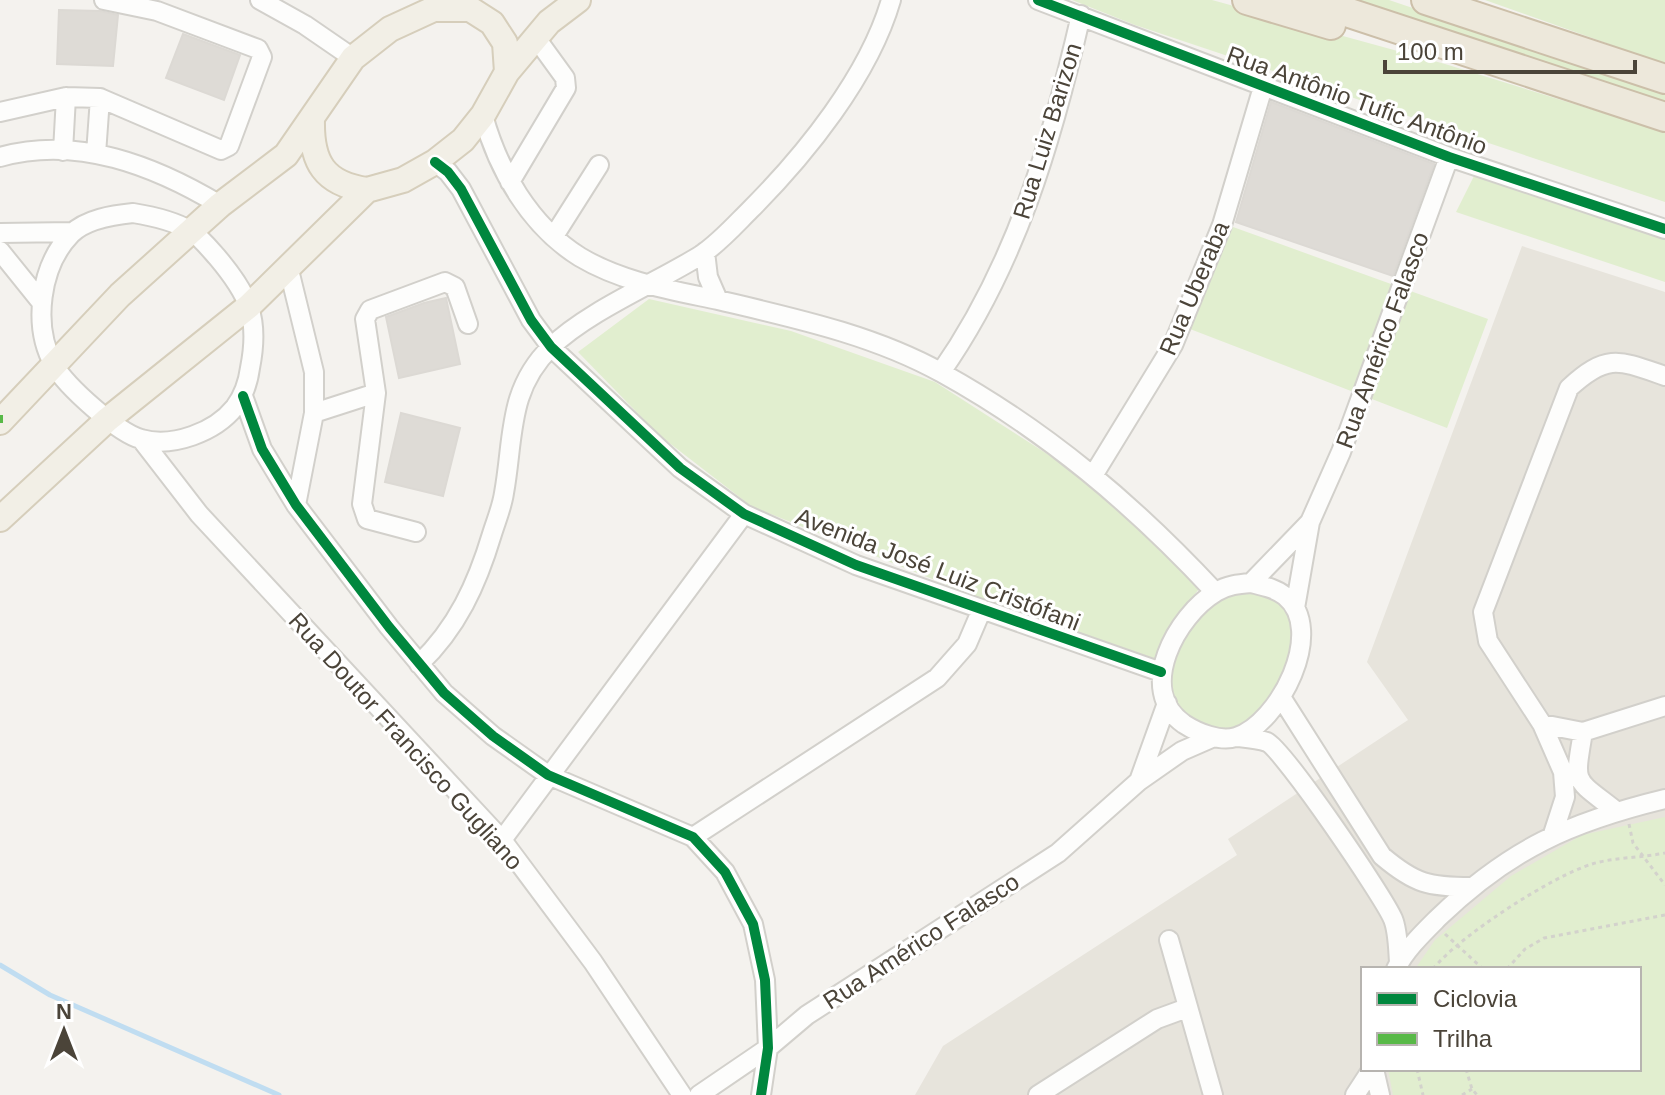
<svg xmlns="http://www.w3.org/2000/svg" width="1665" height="1095" font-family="Arial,sans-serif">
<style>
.residential{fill:#e7e4dc;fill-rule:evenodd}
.green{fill:#e1eecf}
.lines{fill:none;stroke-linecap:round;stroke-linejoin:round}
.stream{stroke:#c0ddf1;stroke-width:5}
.building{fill:#dedbd6;stroke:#dcd9d4;stroke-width:2}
.minor-casing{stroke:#d2d0cb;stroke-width:22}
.major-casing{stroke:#d6cebb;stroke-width:28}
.highway-casing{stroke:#ccbfa9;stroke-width:32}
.path{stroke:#d3d2cc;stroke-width:3;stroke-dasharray:4 4;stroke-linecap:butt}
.minor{stroke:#fdfdfc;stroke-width:18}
.major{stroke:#f2efe6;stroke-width:24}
.highway{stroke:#ede8db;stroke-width:28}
.quiet{stroke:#58b947;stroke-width:8;stroke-dasharray:16 8;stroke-linecap:butt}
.cycleway-casing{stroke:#fff;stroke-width:15}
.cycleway{stroke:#00873e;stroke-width:10}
.labels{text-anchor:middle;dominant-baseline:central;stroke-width:6;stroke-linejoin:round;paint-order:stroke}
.street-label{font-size:24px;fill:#4b4439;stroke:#fff}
</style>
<rect width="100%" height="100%" fill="#f4f2ee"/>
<path class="residential" d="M1522 246 1665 292V1095H915L943 1046 1237 855 1228 839 1408 720 1367 662ZM1363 969H1639V1069H1363Z"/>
<path class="green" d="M1072 0H1212L1445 64 1665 132V202L1135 25Z
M1340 0H1389L1665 93V106Z
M1485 0H1665V64Z
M1474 176 1665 239V282L1456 212Z
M1233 227 1488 319 1447 428 1190 329Z
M649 299 791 331 935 382 1088 480 1199 589 1171 624 1156 659 972 595 751 506 659 435 578 352Z
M1254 589 1282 599 1298 630 1275 698 1235 732 1215 733 1185 720 1170 700 1166 673 1187 627 1216 596Z
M1665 817V1095H1393L1388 1069H1639V969H1415L1435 940 1511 876 1582 835Z"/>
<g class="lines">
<path class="stream" d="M0 965 50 995 279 1095"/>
</g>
<path class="building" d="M59 10 100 11 118 15 113 66 57 64Z
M183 34 240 55 224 100 166 78Z
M1271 102 1434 164 1393 276 1236 222Z
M446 298 460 364 399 378 386 317 424 303Z
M401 413 460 428 443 496 385 482Z"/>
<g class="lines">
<g class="minor-casing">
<path id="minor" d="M260 0 305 25 353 58
M1038 0 1449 157 1665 229
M0 112 66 97 100 98 221 150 229 146 262 57 258 49 157 11 104 0
M483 115C498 170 530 226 580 257 622 282 671 290 718 300 794 318 874 335 942 373 1047 431 1134 505 1215 592
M63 151 66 97
M96 154 100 98
M0 157C77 135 155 166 220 205
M435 162 448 172 461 189 531 320 551 347 680 468 744 514 856 565 1161 672
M510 182 566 88 565 78 536 38
M133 213C152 216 174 221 191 231 201 238 209 248 217 257 249 295 260 318 250 368 248 383 244 395 235 407 215 432 173 448 141 439 118 433 66 386 54 365 32 326 40 266 71 234 86 219 113 215 133 213Z
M0 233 73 232
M554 236 599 165
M0 251 42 303
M705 252 708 277 718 300
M289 270 314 372V413L296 505
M941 372C1016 265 1052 141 1081 15
M1665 376C1619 360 1607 353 1569 388L1483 612 1488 641 1542 724 1583 732 1665 706
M376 393 362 504 367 519 416 532
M243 396 262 449 296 505 389 627 444 693 493 736 548 775 693 837 725 872 753 924 765 980 768 1048 761 1095
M314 413 376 393 365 319 370 310 445 282 455 287 468 324
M141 439 199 514 502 840 593 962 682 1095
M1094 474 1173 345 1222 225 1263 87
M1251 583C1263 586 1275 588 1285 596 1327 630 1279 724 1236 737 1220 742 1198 733 1184 724 1135 690 1177 615 1216 592 1227 585 1239 584 1251 583Z
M1251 583 1310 522
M1295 608 1310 522 1341 452 1449 157
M419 664C457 628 477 584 492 534 496 521 502 507 504 493 514 438 507 390 551 347 588 311 656 283 701 255 719 243 735 225 750 210 805 155 869 76 891 0
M1281 697 1382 856C1415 884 1429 887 1471 887
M1542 724 1563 772 1565 797 1553 834
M1583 732C1574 786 1573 777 1616 811
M1237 737C1246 738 1258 739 1267 742 1283 749 1384 897 1393 919 1398 931 1398 949 1399 962
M1139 781 1167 703
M693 837 937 678 967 644 982 609
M502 840 744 514
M1169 940 1213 1095
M1396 969C1405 950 1424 932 1439 917 1510 849 1570 822 1665 799
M1374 1069 1380 1095
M699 1095 768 1048 807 1015 1058 853 1139 781 1182 751 1214 737
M1038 1095 1157 1019 1187 1008
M1355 1095 1372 1069"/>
</g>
<g class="major-casing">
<path id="major" d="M437 9H470L492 23 505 43 507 72
M312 120C311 162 324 184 367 190
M0 422 120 295 220 205 286 155 353 58 390 29 453 0
M0 519 107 420 249 306 367 190 403 180 435 162 463 140 483 115 507 72 549 22 578 0"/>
</g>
<g class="highway-casing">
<path id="highway" d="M1247 0 1331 25
M1310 0 1665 117
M1426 0 1665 79"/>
</g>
<path class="path" d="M1629 824 1633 843 1665 885
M1445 934 1483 969
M1433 969C1458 937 1552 876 1592 864 1615 857 1641 858 1665 853
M1507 969 1525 949 1544 938 1665 915
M1417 1069 1423 1095
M1466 1069 1472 1089 1477 1095
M1462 1095 1472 1089"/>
<use href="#minor" class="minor"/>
<use href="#major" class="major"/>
<use href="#highway" class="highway"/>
<path class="quiet" d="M0 419H3"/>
<g class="cycleway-casing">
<path id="cycleway" d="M1038 0 1449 157 1665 229
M435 162 448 172 461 189 531 320 551 347 680 468 744 514 856 565 1161 672
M243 396 262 449 296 505 389 627 444 693 493 736 548 775 693 837 725 872 753 924 765 980 768 1048 761 1095"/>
</g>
<use href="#cycleway" class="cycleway"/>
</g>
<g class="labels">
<g class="street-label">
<text transform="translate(1357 100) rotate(20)">Rua Antônio Tufic Antônio</text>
<text transform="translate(1047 131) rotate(-73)">Rua Luiz Barizon</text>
<text transform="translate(1194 288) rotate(-67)">Rua Uberaba</text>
<text transform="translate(1382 340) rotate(-70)">Rua Américo Falasco</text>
<text transform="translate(938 569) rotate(21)">Avenida José Luiz Cristófani</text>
<text transform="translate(406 741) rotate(48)">Rua Doutor Francisco Gugliano</text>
<text transform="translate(921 941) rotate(-33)">Rua Américo Falasco</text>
</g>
</g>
<rect x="1361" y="967" width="280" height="104" fill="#ffffff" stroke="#b7b4b0" stroke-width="2"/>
<rect x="1377" y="993" width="40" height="12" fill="#00873e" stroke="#b7b4b0" stroke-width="2"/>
<text x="1433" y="1007" font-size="24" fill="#4b4439">Ciclovia</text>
<rect x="1377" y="1033" width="40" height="12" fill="#58b947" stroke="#b7b4b0" stroke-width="2"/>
<text x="1433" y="1047" font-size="24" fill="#4b4439">Trilha</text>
<g transform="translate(64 1031)" stroke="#ffffff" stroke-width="6" paint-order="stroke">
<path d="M0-6L14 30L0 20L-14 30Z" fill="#4b4439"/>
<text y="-12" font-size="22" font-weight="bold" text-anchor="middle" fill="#4b4439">N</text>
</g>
<path d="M1385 60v12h250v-12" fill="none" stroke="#4b4439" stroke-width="4"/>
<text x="1397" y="60" font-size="24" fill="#4b4439" stroke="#ffffff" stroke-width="6" paint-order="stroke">100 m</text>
</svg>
